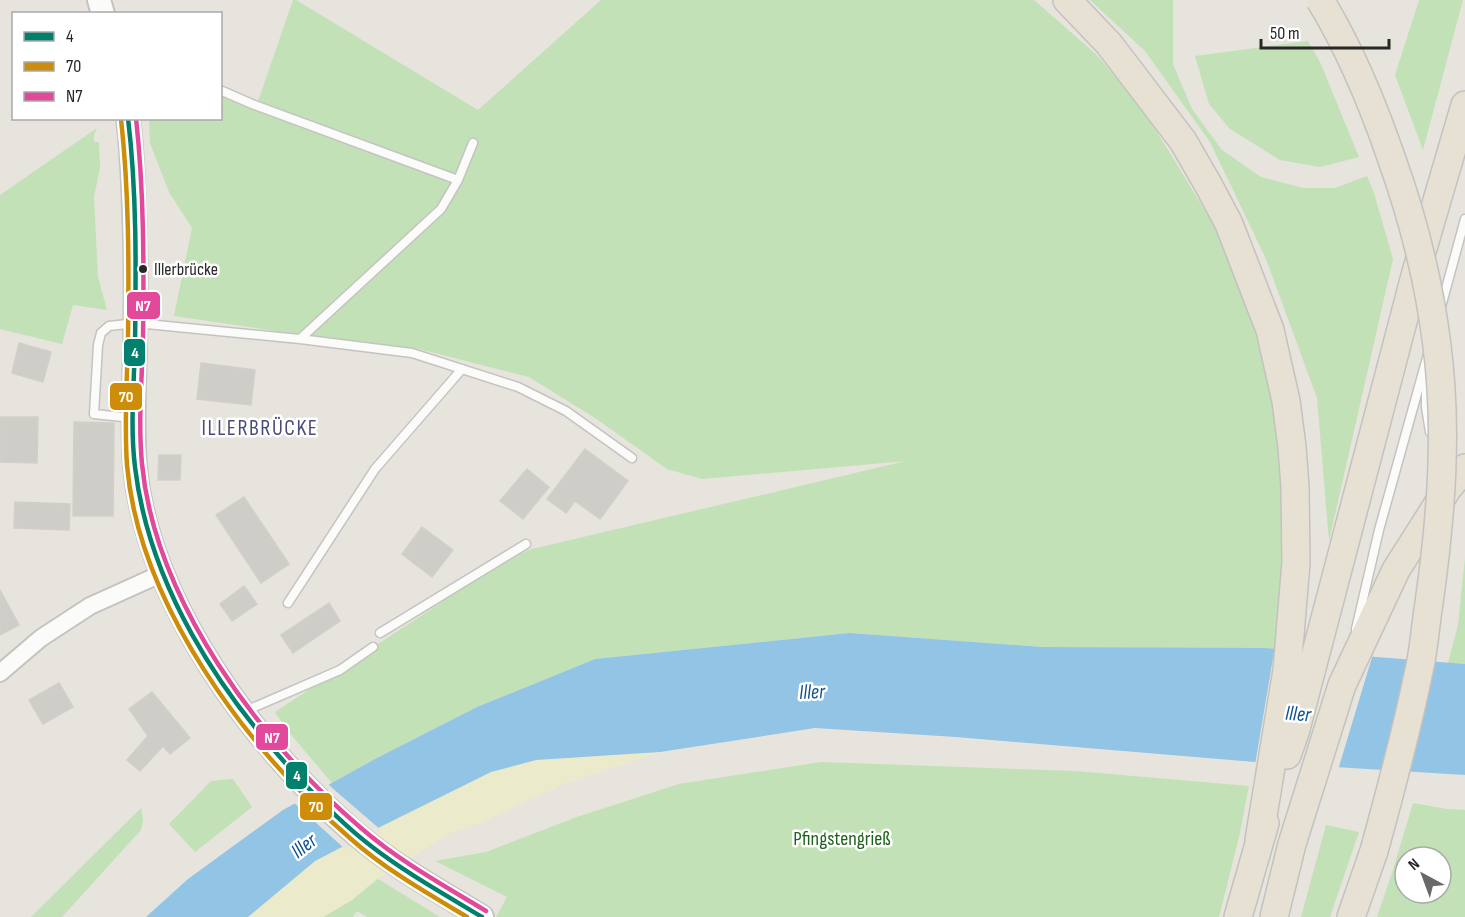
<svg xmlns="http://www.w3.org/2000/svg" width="1465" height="917" font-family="'Sofia Sans Condensed',sans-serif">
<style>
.green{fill:#c2e1b6;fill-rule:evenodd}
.sand{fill:#ebeacb}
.water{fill:#92c4e6}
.pier{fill:#e6e4dd}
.building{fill:#cfcdc8;stroke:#d1cfc9;stroke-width:1.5}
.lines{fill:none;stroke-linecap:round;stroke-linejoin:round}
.service-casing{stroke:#c4c3c2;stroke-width:11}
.minor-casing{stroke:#c4c3c2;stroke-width:20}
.secondary-casing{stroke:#c4c3c2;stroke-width:26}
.trunk-casing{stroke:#c3c2c0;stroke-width:30}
.service{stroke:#fbfbfa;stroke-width:8}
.minor{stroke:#fbfbfa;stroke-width:16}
.secondary{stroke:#fbfbfa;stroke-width:22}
.trunk{stroke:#e6e1d2;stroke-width:27}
.trunk-bridge-casing{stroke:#c3c2c0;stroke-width:30;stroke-linecap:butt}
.trunk-bridge{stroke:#e6e1d2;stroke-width:27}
.bus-1-casing{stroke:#fff;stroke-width:9}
.bus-2-casing{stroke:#fff;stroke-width:9}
.bus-3-casing{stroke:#fff;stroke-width:9}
.bus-1{stroke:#01806d;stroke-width:4.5}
.bus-2{stroke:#cd8d08;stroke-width:4.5}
.bus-3{stroke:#e2499b;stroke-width:4.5}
.bus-dot{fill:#272727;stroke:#fff;stroke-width:2}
.labels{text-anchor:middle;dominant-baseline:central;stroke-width:5;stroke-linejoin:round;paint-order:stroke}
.bus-label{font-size:18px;fill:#272727;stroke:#fff;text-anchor:start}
.park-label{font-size:20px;fill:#1f611b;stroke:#fff}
.water-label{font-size:21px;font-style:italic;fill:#115392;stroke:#fff}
.quarter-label{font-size:22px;letter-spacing:1.5px;fill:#4a4b76;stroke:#fff}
.line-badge{stroke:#fff;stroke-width:2}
.badge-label{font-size:16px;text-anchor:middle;font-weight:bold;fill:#fff}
</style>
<rect width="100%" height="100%" fill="#e6e4dd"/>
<path class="green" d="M293 0H296L478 110 601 0H1034L1098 56 1146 114 1223 240 1263 350 1283 465 1287 547 1277 649 1043 647 850 633 595 659 477 707 375 759 332 783 287 730 275 712 475 580 528 550 906 461 702 479 667 469 595 418 529 377 415 348 297 334 174 316 192 228 169 192 150 143 149 119 220 118 221 95 255 110Z
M1090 0H1173V64L1192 109 1222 150 1261 177 1303 188H1335L1367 176 1374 193 1393 259 1329 541 1317 398 1266 259 1210 142 1145 51Z
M1419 0H1463L1423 150 1395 75Z
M1308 41 1320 62 1359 157 1320 167 1280 160 1230 129 1209 104 1195 56Z
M97 128 94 135V142H99L100 168 94 197 98 277 107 310 73 305 62 344 0 329V195Z
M1465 558V664L1448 663 1458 625Z
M821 762 1075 771 1249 786 1239 837 1219 917H496L507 897 435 861 486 852 577 817 679 784Z
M233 779 252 807 195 852 169 824 211 781Z
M1413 803 1447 809 1465 810V917H1377L1393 870ZM1405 857H1441V893H1405Z
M141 808 143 820 141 830 62 917H31Z
M1326 825 1359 832 1330 917H1301Z
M378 879 440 917H367L357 911 353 917H323L352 900Z"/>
<path class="sand" d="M660 752 562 785 478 824 451 833 371 883 352 900 323 917H248L315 861 384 825 491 772 536 760Z"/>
<path class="water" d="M850 633 1043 647 1264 648 1465 664V775L1255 762 956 737 815 728 660 752 536 760 491 772 384 825 315 861 248 917H146L188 879 283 810 375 759 477 707 595 659Z"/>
<path class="pier" d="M1275 646 1373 654 1338 770 1255 765Z
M327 782 331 787 381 830 345 849 292 801Z"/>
<path class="building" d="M19 343 51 352 43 382 12 373Z
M201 363 255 370 251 405 197 399Z
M0 417H38L37 463 0 462Z
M74 422 114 423 113 516H73Z
M585 449 628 481 600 519 575 501 566 513 547 499Z
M159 455H181L180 480H158Z
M527 469 549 487 523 519 500 501Z
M244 497 289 564 261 583 216 515Z
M15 502 70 504 69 530 14 528Z
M422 527 453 550 432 577 402 554Z
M244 586 257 604 232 621 220 604Z
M0 590 19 625 0 635Z
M329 603 340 621 293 653 281 635Z
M59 683 73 707 43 724 29 700Z
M152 692 190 738 170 754 163 746 140 771 127 760 148 736 129 709Z"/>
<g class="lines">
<g class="service-casing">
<path id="service" d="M220 90 252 104 458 180
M1441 307 1465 219
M300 339 441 209 458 180 473 143
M1426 376V407L1430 432
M132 418 94 414 98 345 101 333 109 326 136 323 300 339 412 353 518 387 566 411 632 458
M288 603 375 469 462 369
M1356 629 1379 530 1428 354
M380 633 526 544
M243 712 340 670 373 647"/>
</g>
<g class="minor-casing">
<path id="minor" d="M0 673 41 638 90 606 163 573"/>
</g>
<g class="secondary-casing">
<path id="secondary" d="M99 0 103 14
M128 118C132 148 133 178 134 208 136 255 136 302 135 349 134 388 132 428 135 467 148 603 255 747 356 834 395 867 439 891 482 917"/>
</g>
<g class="trunk-casing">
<path id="trunk" d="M1067 0 1109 44 1183 141 1209 186 1229 224 1270 330 1286 401 1292 447 1295 487 1296 563 1287 670 1259 840
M1287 755 1296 729 1416 272 1465 105
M1238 917 1265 823
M1274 917 1292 844 1342 685 1396 570 1448 488 1465 468
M1351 917 1374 851"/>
</g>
<use href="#service" class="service"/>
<use href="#minor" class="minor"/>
<use href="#secondary" class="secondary"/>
<use href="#trunk" class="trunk"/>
<g class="trunk-bridge-casing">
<path id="trunk-bridge" d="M1320 0C1350 49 1372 102 1391 157 1413 218 1429 281 1437 346 1448 431 1441 518 1429 603 1425 627 1424 652 1418 675 1406 734 1390 793 1374 851"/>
</g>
<use href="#trunk-bridge" class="trunk-bridge"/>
<g class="bus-1-casing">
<path id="bus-1" d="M128 118C137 193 136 269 135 344 134 385 130 426 135 467 149 585 219 693 299 778 321 802 345 826 371 846 406 873 444 894 482 917"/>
</g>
<g class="bus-2-casing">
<path id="bus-2" d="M121 119C129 191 129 266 128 339 127 381 124 423 127 465 139 605 248 750 351 839 386 870 427 893 467 917"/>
</g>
<g class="bus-3-casing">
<path id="bus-3" d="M136 118C144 191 144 265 143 338 142 380 138 422 142 464 155 600 260 742 361 828 399 861 443 885 486 911"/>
</g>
<use href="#bus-1" class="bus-1"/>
<use href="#bus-2" class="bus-2"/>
<use href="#bus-3" class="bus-3"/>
</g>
<circle class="bus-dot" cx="143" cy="269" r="5"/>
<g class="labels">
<g class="bus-label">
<text x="154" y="269">Illerbrücke</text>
</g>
<g class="park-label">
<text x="842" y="839">Pfingstengrieß</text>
</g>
<g class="water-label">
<text transform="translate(812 692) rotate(-2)">Iller</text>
<text transform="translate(1298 714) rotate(4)">Iller</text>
<text transform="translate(304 846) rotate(-38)">Iller</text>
</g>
<g class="quarter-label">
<text x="260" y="428">ILLERBRÜCKE</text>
</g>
</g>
<g class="line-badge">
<rect x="126" y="291" width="35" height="29" rx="6" fill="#e2499b"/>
<rect x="123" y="338" width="23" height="29" rx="6" fill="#01806d"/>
<rect x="109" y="382" width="34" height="29" rx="6" fill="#cd8d08"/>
<rect x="255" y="723" width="34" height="28" rx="6" fill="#e2499b"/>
<rect x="285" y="761" width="23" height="29" rx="6" fill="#01806d"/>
<rect x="299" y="792" width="34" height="29" rx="6" fill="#cd8d08"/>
</g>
<g class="badge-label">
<text x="143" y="311">N7</text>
<text x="135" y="358">4</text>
<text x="126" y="402">70</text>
<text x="272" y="743">N7</text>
<text x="297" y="781">4</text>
<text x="316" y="812">70</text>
</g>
<rect x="12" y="12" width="210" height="108" fill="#ffffff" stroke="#a9a9a9" stroke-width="1.5"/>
<rect x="24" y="32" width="30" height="9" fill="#01806d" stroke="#a9a9a9" stroke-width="1.5"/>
<text x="66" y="42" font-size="18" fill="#272727">4</text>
<rect x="24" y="62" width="30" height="9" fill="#cd8d08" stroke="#a9a9a9" stroke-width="1.5"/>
<text x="66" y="72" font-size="18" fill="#272727">70</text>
<rect x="24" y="92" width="30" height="9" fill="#e2499b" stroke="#a9a9a9" stroke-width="1.5"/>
<text x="66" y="102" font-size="18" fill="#272727">N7</text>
<g transform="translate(1423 875) rotate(319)"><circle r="28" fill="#ffffff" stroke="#a9a9a9" stroke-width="1.5"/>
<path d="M0-4.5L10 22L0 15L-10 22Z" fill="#6a6967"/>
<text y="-9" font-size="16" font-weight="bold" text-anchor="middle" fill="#272727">N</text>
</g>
<path d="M1261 39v9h128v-9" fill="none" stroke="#272727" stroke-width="3"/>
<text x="1270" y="39" font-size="18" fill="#272727" stroke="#ffffff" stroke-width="4.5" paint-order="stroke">50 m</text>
</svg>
